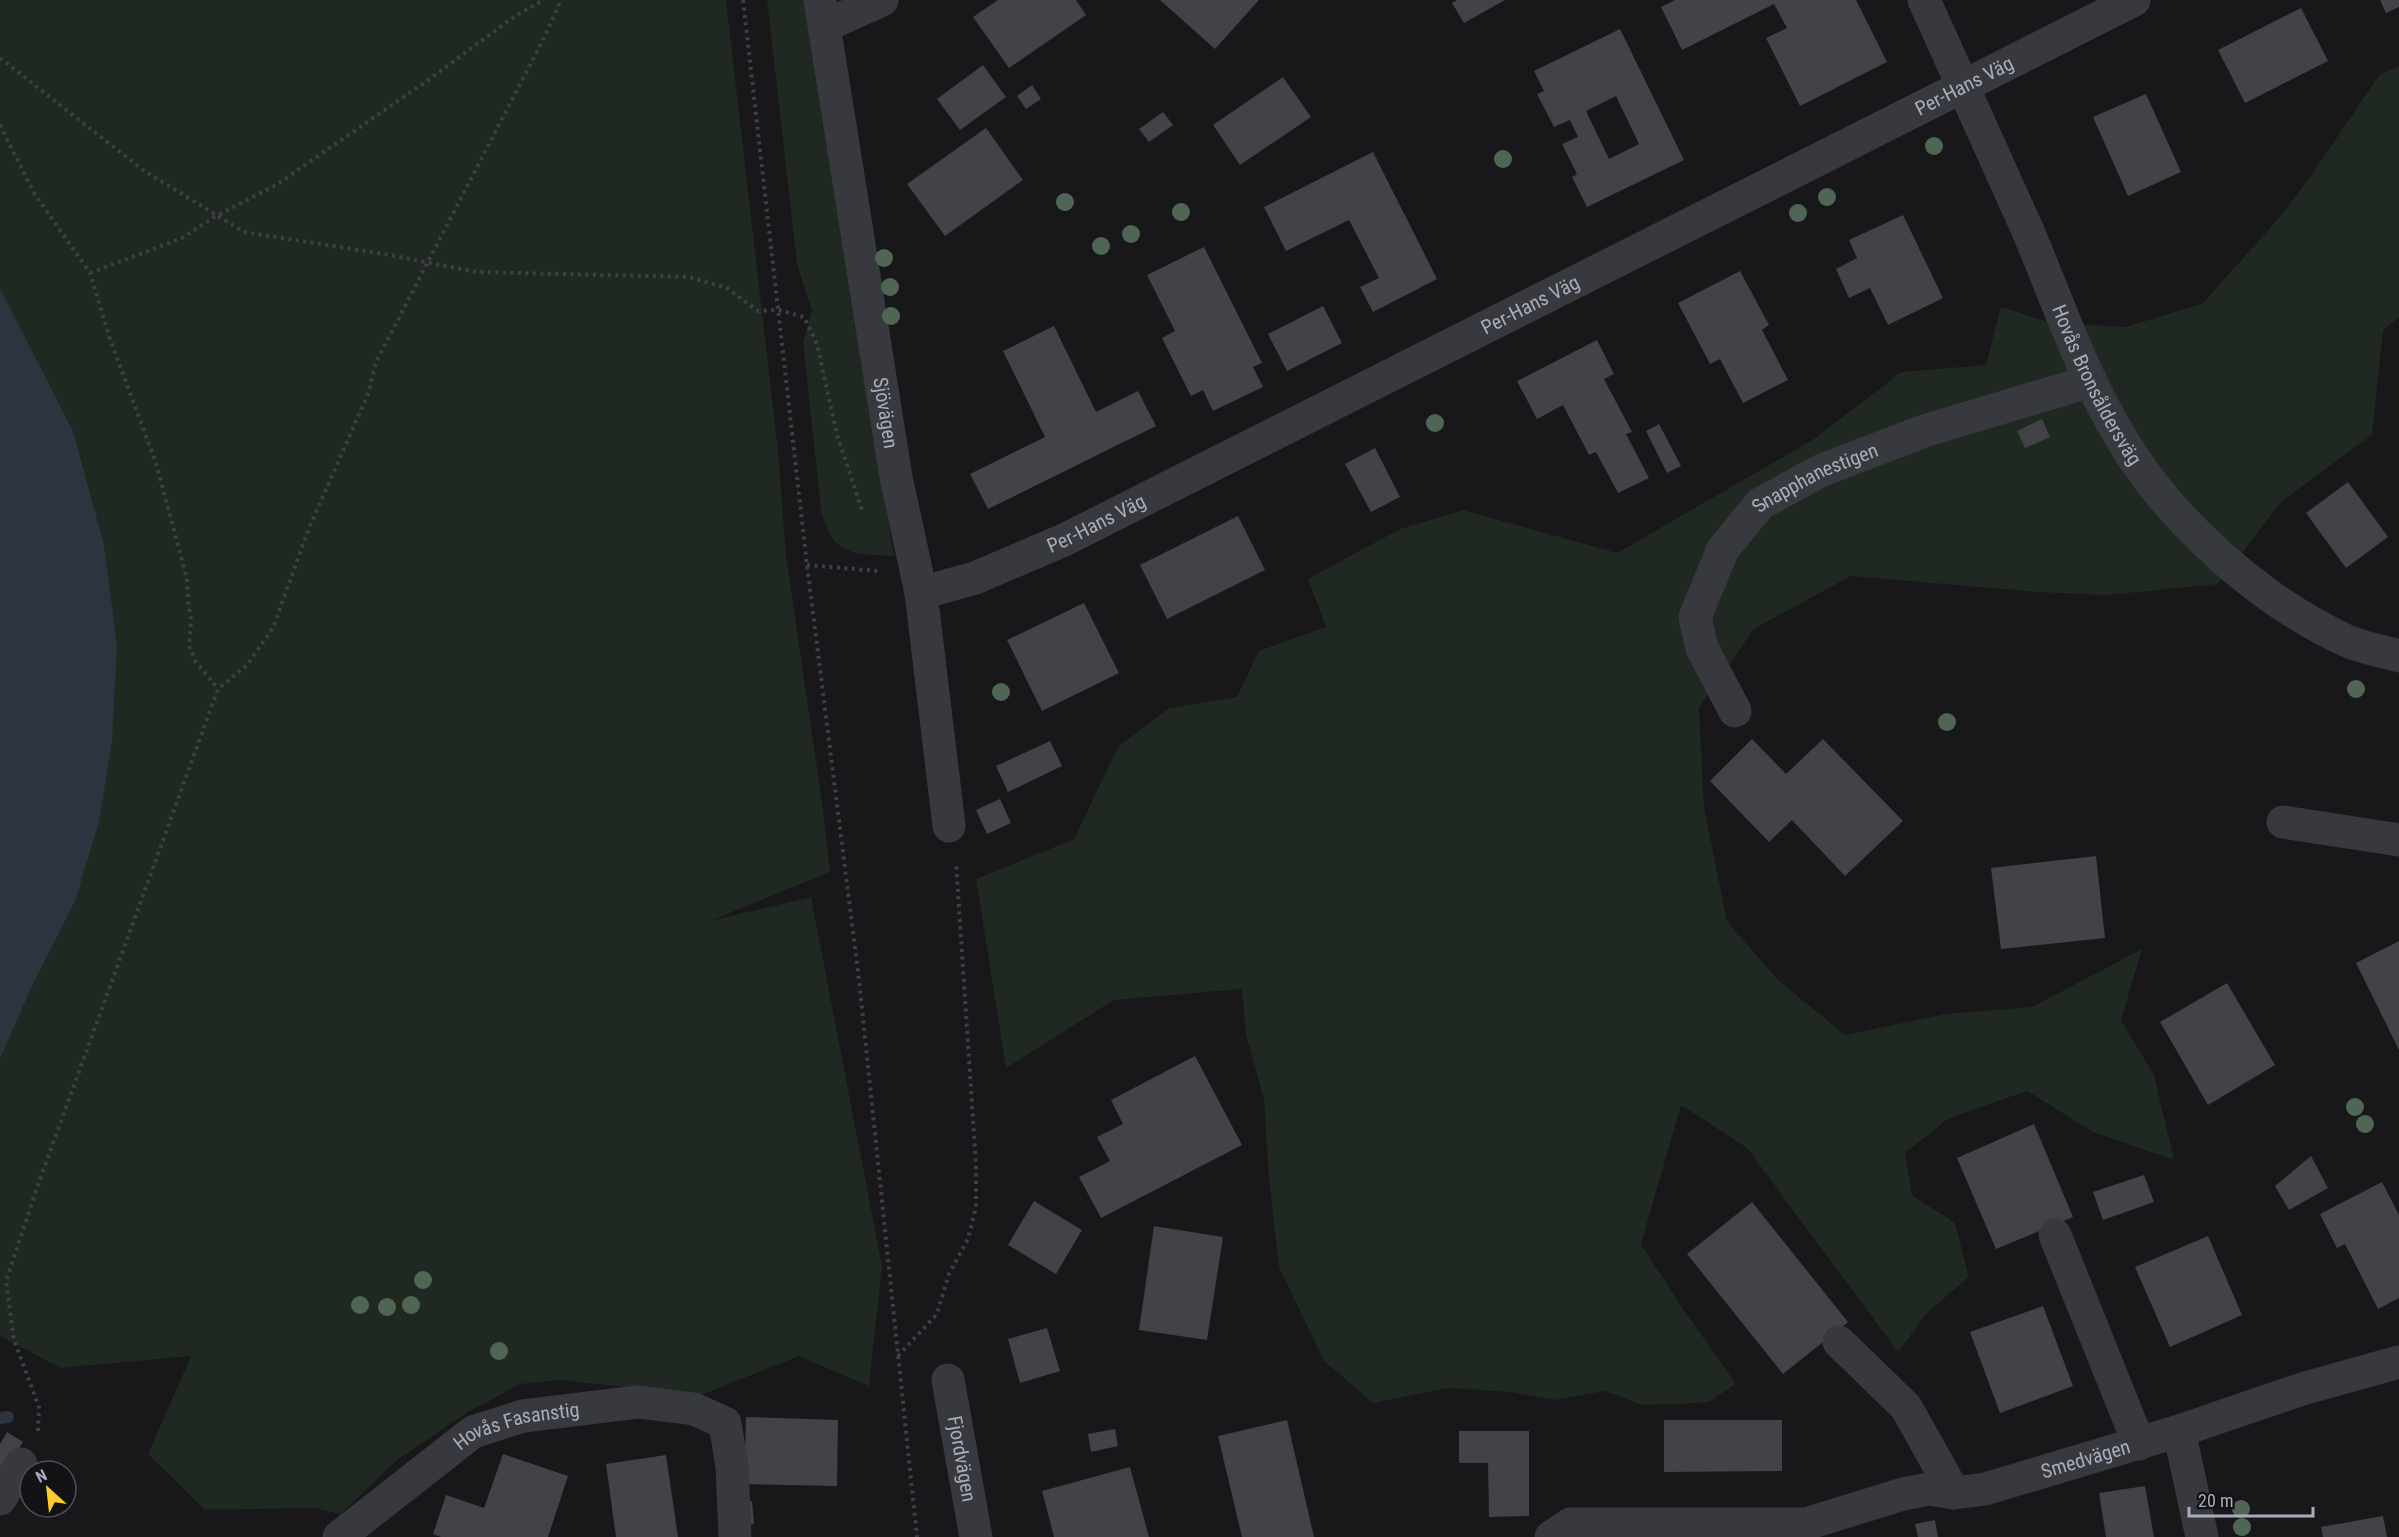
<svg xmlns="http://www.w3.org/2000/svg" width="2399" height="1537" font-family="'Roboto Condensed',sans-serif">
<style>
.green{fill:#1f2821}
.water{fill:#2c353f}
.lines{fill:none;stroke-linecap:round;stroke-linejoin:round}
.stream{stroke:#2c353f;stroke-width:12}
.building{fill:#424247;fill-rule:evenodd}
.path{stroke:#3e4046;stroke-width:4;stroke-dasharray:3 4.5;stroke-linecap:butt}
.minor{stroke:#38393f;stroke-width:33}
.tree{fill:#506655}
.labels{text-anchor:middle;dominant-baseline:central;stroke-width:5;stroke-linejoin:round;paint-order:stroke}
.street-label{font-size:20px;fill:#a9adbb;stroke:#131215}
</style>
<rect width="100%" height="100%" fill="#18171a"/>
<path class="green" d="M0 0H726L778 450 786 555 823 809 830 872 710 921 811 897 882 1266 869 1386 799 1356 701 1395 560 1380 520 1384 468 1412 396 1461 341 1514 315 1508 205 1510 148 1454 191 1356 61 1368 0 1336V1059L33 984 117 645 104 544 73 431 0 288Z
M767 0H805L894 556C851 553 833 557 821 510L803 342 812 311 797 264Z
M2399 66V317L2383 331 2372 435 2282 501 2218 584 2107 595 2038 592 1851 576 1754 629 1699 708 1704 807 1727 921 1776 978 1845 1035 1945 1014 2032 1007 2142 949 2121 1020 2154 1075 2174 1160 2093 1132 2027 1091 1949 1118 1905 1153 1912 1195 1955 1223 1969 1277 1928 1312 1898 1352 1747 1148 1681 1105 1641 1244 1679 1303 1736 1384 1709 1402 1679 1404 1642 1405 1605 1391 1554 1400 1510 1392 1447 1388 1373 1403 1324 1361 1279 1267 1269 1179 1264 1100 1246 1035 1242 989 1114 1000 1006 1068 976 879 1074 839 1118 747 1169 708 1237 697 1259 651 1326 627 1308 579 1400 529 1463 510 1617 553 1814 439 1901 372 1986 365 2001 307 2051 323 2125 327 2202 304 2278 219 2312 174 2380 74Z"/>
<path class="water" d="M0 288 73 431 104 544 117 645 112 741 99 822 75 901 33 984 0 1059Z"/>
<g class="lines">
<path class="stream" d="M0 1418 8 1417"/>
</g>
<path class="building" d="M998 0H1076L1086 15 1009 68 973 17Z
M1160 0H1259L1215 49Z
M1457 0H1505L1464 23 1452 3Z
M1675 0H1856L1887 62 1800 106 1766 38 1787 28 1774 4 1682 50 1661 7Z
M2380 0H2399V7L2386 13Z
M2301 8 2328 61 2245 103 2218 50Z
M1620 29 1684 160 1587 207 1572 177 1577 174 1562 144 1578 137 1570 120 1554 127 1537 94 1544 91 1534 71ZM1616 96 1639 144 1609 159 1586 111Z
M983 65 1006 97 960 130 937 99Z
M1283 77 1311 117 1240 165 1213 125Z
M1032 85 1041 99 1026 109 1017 96Z
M2146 94 2181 172 2128 196 2093 117Z
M1163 112 1173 125 1149 142 1139 129Z
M986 128 1023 180 945 236 907 184Z
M1373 152 1437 279 1373 312 1360 287 1379 278 1349 220 1286 251 1264 207Z
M1903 215 1943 298 1888 325 1870 288 1849 298 1836 269 1857 258 1849 240Z
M1204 247 1262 363 1253 367 1263 387 1213 411 1203 390 1191 396 1162 338 1175 331 1147 275Z
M1740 271 1769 325 1762 330 1788 380 1743 403 1720 359 1710 364 1678 303Z
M1323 306 1342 343 1287 371 1268 334Z
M1054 326 1096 412 1138 391 1156 426 988 509 970 474 1045 437 1003 351Z
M1597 340 1614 374 1604 379 1632 432 1626 434 1649 478 1618 493 1596 452 1589 455 1563 405 1537 419 1517 381Z
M2042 419 2050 437 2025 448 2017 431Z
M1659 424 1681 466 1667 473 1646 431Z
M1375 448 1400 497 1371 512 1345 464Z
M2348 482 2388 537 2346 568 2306 513Z
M1238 516 1265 570 1167 619 1140 565Z
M1084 603 1119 673 1042 711 1007 640Z
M1752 739 1786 774 1823 739 1903 821 1845 876 1792 820 1769 842 1710 781Z
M1050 741 1062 766 1008 792 996 766Z
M1000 799 1011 823 987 834 976 810Z
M2096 856 2105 938 2001 949 1991 868Z
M2399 941V1050L2356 963Z
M2227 983 2275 1065 2208 1105 2160 1022Z
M1195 1056 1242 1145 1101 1218 1079 1177 1110 1161 1097 1137 1123 1124 1111 1100Z
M2034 1124 2073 1217 1996 1249 1957 1158Z
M2311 1156 2328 1188 2289 1210 2275 1186Z
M2144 1175 2154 1202 2103 1220 2093 1192Z
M2382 1182 2399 1215V1298L2378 1309 2345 1244 2337 1248 2320 1214Z
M1034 1201 1082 1230 1056 1274 1008 1245Z
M1752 1202 1848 1322 1783 1374 1687 1254Z
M1154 1226 1223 1237 1207 1340 1139 1330Z
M2208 1236 2242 1315 2170 1347 2135 1267Z
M2043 1306 2073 1386 2000 1413 1970 1332Z
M1047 1328 1060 1371 1020 1383 1008 1339Z
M746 1417 838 1420 837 1486 744 1484Z
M1287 1420 1314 1537H1242L1218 1436Z
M1664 1420H1782V1471L1664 1472Z
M1115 1429 1118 1446 1091 1452 1088 1434Z
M1459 1431H1529V1516L1489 1517 1488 1463H1459Z
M7 1432 23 1442 5 1470 0 1467V1444Z
M503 1454 568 1476 548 1537H441L433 1534 446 1495 484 1508Z
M666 1455 678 1537H616L606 1464Z
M1130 1467 1149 1537H1054L1042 1491Z
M2145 1486 2154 1537H2106L2099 1493Z
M752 1501 754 1524 741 1526 738 1502Z
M2383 1516 2387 1537H2323L2321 1527Z
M1935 1520 1938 1537H1918L1915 1524Z"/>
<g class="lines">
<path class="path" d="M743 0 807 565 859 980 917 1537
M0 58 143 170 244 232 390 255 476 272 689 277 727 288 758 311 779 310 804 317 817 344 837 435 863 513
M0 125 34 193 90 273 110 339 156 463 187 579 188 601 191 620 189 646 196 662 218 689
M90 273 182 238 216 216 276 185 431 78 515 16 544 0
M807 565 878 571
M898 1356 937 1314 949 1274 968 1239 976 1207V1165L956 862
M38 1431 39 1407 14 1340 6 1281 40 1179 218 689 247 665 273 628 309 528 368 394 376 362 544 38 561 0"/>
<g class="minor">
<path id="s1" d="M820 0 896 477 921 593 949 826"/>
<path id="s2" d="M1924 0C1959 77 1994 154 2028 231 2057 300 2082 374 2121 438 2170 521 2260 601 2347 641 2363 648 2382 651 2399 656"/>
<path d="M825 26 882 0"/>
<path id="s3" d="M921 593 975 578 1064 540 2134 0"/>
<path id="s4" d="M1735 711 1702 648 1695 617 1723 549 1760 504 1820 471 1924 431 2091 381"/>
<path d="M2283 822 2399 840"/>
<path d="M2055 1235 2139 1444"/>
<path id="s5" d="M1839 1342 1906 1407 1954 1493 1985 1489 2179 1431 2302 1389 2399 1362"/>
<path id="s6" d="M948 1380 976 1537"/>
<path d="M2179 1431 2202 1537"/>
<path d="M0 1499 21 1464"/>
<path id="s7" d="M339 1537 473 1432 523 1416 638 1402 694 1409 725 1423 732 1467 735 1537"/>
<path d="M1551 1537 1570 1524H1806L1903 1494 1929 1489 1954 1493"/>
</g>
</g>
<g class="tree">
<circle cx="1934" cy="146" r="9"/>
<circle cx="1503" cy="159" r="9"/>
<circle cx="1827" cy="197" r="9"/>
<circle cx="1065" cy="202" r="9"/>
<circle cx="1181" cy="212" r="9"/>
<circle cx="1798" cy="213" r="9"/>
<circle cx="1131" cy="234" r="9"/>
<circle cx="1101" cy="246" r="9"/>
<circle cx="884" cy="258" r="9"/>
<circle cx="890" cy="287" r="9"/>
<circle cx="891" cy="316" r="9"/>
<circle cx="1435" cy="423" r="9"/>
<circle cx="2356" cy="689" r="9"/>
<circle cx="1001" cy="692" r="9"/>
<circle cx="1947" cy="722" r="9"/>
<circle cx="2355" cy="1107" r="9"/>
<circle cx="2365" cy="1124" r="9"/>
<circle cx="423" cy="1280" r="9"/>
<circle cx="360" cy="1305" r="9"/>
<circle cx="411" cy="1305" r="9"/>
<circle cx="387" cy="1307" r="9"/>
<circle cx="499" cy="1351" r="9"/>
<circle cx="2241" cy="1509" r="9"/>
<circle cx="2242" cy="1527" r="9"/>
</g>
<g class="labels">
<g class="street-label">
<text stroke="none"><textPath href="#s3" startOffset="1161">Per-Hans Väg</textPath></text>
<text stroke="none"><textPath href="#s3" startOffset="675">Per-Hans Väg</textPath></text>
<text stroke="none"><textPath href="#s2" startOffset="422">Hovås Bronsåldersväg</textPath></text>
<text stroke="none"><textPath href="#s1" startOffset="418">Sjövägen</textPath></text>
<text stroke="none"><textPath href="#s4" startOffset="296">Snapphanestigen</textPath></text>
<text stroke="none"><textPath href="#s3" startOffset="189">Per-Hans Väg</textPath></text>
<text stroke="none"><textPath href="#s7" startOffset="214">Hovås Fasanstig</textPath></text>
<text stroke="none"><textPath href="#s6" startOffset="80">Fjordvägen</textPath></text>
<text stroke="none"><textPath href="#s5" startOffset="328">Smedvägen</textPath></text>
</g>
</g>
<g transform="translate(48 1489) rotate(333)"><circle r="28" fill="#131215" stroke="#4f5057" stroke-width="1.5"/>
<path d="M0-4.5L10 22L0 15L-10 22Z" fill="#ffcc2a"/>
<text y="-9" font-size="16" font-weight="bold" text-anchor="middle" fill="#a9adbb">N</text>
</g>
<path d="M2189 1507v9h124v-9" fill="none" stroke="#a9adbb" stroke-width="3"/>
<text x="2198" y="1507" font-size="18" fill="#a9adbb" stroke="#131215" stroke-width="4.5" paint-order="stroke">20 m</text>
</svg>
